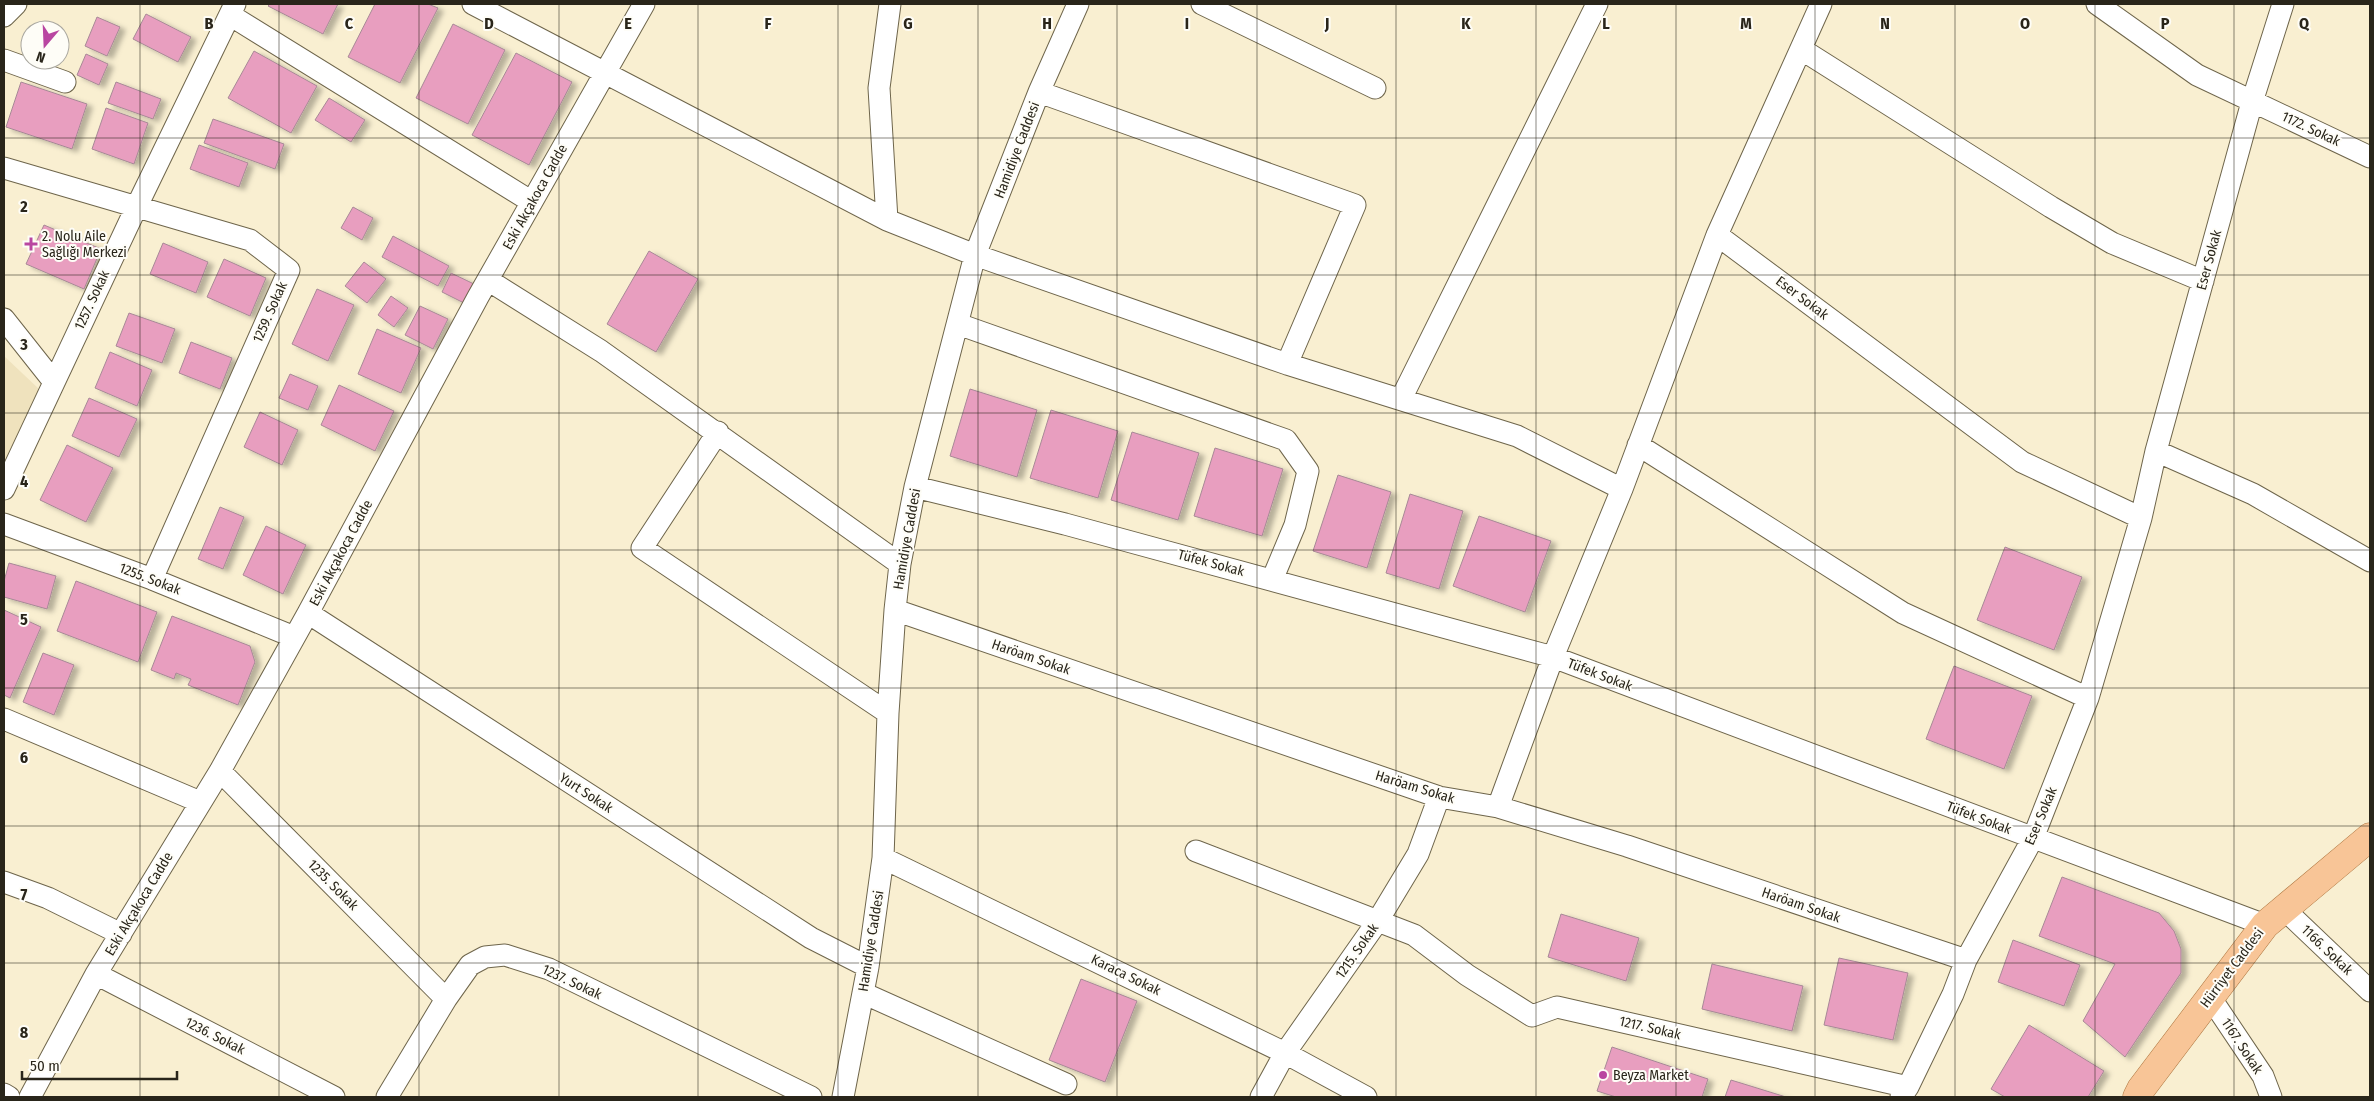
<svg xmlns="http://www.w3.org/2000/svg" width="2374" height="1101" font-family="'Fira Sans Condensed',sans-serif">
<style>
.built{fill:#efe2bd}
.building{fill:#e89ebf;stroke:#a78996;filter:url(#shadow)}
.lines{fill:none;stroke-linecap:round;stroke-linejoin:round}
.minor-casing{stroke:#6e654b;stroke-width:23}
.major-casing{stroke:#ac743e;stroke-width:29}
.minor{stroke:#fff;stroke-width:21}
.major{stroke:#f8c597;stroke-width:28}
.grid{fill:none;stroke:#29251a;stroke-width:1;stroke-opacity:0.55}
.poi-dot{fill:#b946a1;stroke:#fefdf7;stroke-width:2}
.labels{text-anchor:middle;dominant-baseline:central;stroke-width:4;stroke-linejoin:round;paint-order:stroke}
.street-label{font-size:14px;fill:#29251a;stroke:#fefdf7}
.poi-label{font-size:14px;fill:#29251a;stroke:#fefdf7;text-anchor:start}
.grid-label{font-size:16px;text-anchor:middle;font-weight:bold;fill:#29251a;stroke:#fefdf7;stroke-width:4;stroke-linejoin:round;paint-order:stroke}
</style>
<defs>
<filter id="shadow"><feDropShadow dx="5.5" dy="3" stdDeviation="2.5" flood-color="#0004"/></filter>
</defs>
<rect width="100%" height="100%" fill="#f9efd1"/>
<path class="built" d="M4 356 40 390 4 470Z"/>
<path class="building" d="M270 4H338L323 34 268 6Z
M375 4H428L438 8 400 83 348 57Z
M146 14 191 37 178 62 133 39Z
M97 17 120 27 107 56 85 46Z
M453 24 505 50 468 124 416 98Z
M254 51 317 86 291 133 228 98Z
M516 53 572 82 529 165 472 135Z
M86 54 108 64 99 85 77 75Z
M21 82 87 104 72 149 6 127Z
M116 82 161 99 153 119 108 103Z
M329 98 365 120 351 142 315 120Z
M106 108 148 123 134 164 92 149Z
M213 119 284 144 275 169 204 143Z
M199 145 248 163 239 187 190 169Z
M353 207 373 218 362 240 341 228Z
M44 225 101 249 84 289 26 264Z
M393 236 449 266 438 286 382 257Z
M163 243 208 262 196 293 150 274Z
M649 251 698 279 656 352 607 324Z
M224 259 266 278 250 316 207 297Z
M364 262 386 279 367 303 345 286Z
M451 273 474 284 464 303 442 292Z
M317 289 354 305 328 361 292 344Z
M391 296 408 308 394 327 378 315Z
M420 306 448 319 433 349 405 335Z
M129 313 175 329 162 363 116 346Z
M377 329 421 348 401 393 358 374Z
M191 342 232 358 220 389 179 373Z
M110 352 152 370 137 406 95 388Z
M290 374 318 386 308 410 279 398Z
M339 385 394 411 375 451 321 425Z
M970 389 1037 410 1017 477 950 456Z
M89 398 137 419 119 457 72 436Z
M1051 410 1118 431 1098 498 1030 478Z
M260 412 298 430 282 465 244 447Z
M1132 432 1199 453 1178 520 1111 500Z
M67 445 113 468 86 522 40 500Z
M1215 448 1283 469 1262 536 1194 516Z
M1338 475 1391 492 1367 568 1313 551Z
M1410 494 1463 511 1439 589 1386 573Z
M220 507 244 517 223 569 198 559Z
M1479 516 1551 541 1525 612 1453 586Z
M266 526 306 545 283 594 243 575Z
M2005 547 2082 577 2054 650 1977 620Z
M9 563 56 576 47 609 4 597V581Z
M76 581 157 612 138 662 57 631Z
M4 610 41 627 10 698 4 695Z
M172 616 250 646 255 662 238 705 188 685 191 679 176 673 174 679 151 670Z
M43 653 74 665 54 715 23 702Z
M1954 666 2032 696 2004 769 1926 739Z
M2062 877 2159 913 2174 931 2181 949V973L2125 1057 2083 1021 2115 964 2039 936Z
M1561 914 1639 938 1626 981 1548 957Z
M2013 940 2080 965 2064 1006 1998 982Z
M1839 958 1908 973 1893 1040 1824 1025Z
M1712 964 1803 986 1792 1031 1702 1009Z
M1081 979 1137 1001 1105 1082 1049 1060Z
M2029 1025 2104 1071 2088 1097H2005L1991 1089Z
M1612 1047 1708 1079 1702 1097H1616L1597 1091Z
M1731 1080 1786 1097H1725Z"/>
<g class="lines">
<g class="minor-casing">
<path id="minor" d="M473 4 887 220 975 255 1287 364 1517 436 1622 489
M1202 4 1375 88
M2097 4 2197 75 2370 157
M230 15 532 202
M4 16 16 4
M1801 49 2051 207 2112 243 2203 281
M4 60 65 82
M1039 92 1355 205 1287 364
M4 168 250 240 289 270 152 579
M887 220 879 88 890 4
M1717 235 2022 462 2141 518 2156 451 2252 102 2283 4
M488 280 601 351 900 564
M4 319 54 382
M958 324 1286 440 1308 471 1295 525 1272 580
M1401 399 1597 4
M718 432 642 548 888 713
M1638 445 1903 613 2088 698
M2156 451 2253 494 2370 561
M915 487 1065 524 1553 657 2265 925
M4 489 136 208 235 4
M4 524 152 579 294 637
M895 610 1439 797 1498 807 1627 846 1966 960
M308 613 811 938 868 967
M4 719 200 802
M220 771 446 999
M1498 807 1553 657 1622 489 1717 235 1821 4
M1196 851 1414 935 1467 975 1532 1016 1557 1007 1908 1087
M883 858 1285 1053 1366 1097
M4 882 48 898 121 934
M2284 909 2370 991
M96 974 334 1097
M863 993 1066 1084
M2210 997 2263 1076 2271 1097
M4 1094 9 1097
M30 1097 96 974 220 771 308 613 478 297 644 4
M387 1097 446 999 470 965 485 957 505 955 549 969 811 1097
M843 1097 868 967 883 858 888 713 895 610 900 564 915 487 975 255 1039 92 1078 4
M1261 1097 1285 1053 1377 922 1418 854 1439 797
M1901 1097 1908 1087 1953 994 1966 960 2033 838 2088 698 2141 518"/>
</g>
<g class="major-casing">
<path id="major" d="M2137 1097 2141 1089 2265 925 2370 837"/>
</g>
<use href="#minor" class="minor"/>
<use href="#major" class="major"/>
</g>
<path class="grid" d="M140 4V1097M279 4V1097M419 4V1097M559 4V1097M698 4V1097M838 4V1097M978 4V1097M1117 4V1097M1257 4V1097M1396 4V1097M1536 4V1097M1676 4V1097M1815 4V1097M1955 4V1097M2095 4V1097M2234 4V1097M4 138H2370M4 275H2370M4 413H2370M4 550H2370M4 688H2370M4 826H2370M4 963H2370"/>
<g class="poi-dot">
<path d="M28.5 236.5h5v5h5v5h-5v5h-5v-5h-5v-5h5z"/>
<circle cx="1603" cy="1075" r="5"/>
</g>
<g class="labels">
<g class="street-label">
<text transform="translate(2311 129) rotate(25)">1172. Sokak</text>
<text transform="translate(1017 150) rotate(-69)">Hamidiye Caddesi</text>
<text transform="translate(535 197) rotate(-61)">Eski Akçakoca Cadde</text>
<text transform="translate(2209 260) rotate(-75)">Eser Sokak</text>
<text transform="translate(1802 298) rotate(37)">Eser Sokak</text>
<text transform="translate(92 300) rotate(-65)">1257. Sokak</text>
<text transform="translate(270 312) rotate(-66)">1259. Sokak</text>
<text transform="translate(907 539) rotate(-80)">Hamidiye Caddesi</text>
<text transform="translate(341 553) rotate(-62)">Eski Akçakoca Cadde</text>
<text transform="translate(1211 563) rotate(15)">Tüfek Sokak</text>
<text transform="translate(150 579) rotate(21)">1255. Sokak</text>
<text transform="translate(1031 657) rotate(19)">Haröam Sokak</text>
<text transform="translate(1600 675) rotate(21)">Tüfek Sokak</text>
<text transform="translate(1415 787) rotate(17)">Haröam Sokak</text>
<text transform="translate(586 793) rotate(33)">Yurt Sokak</text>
<text transform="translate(2041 816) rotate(-67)">Eser Sokak</text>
<text transform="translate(1979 818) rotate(21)">Tüfek Sokak</text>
<text transform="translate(333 885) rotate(45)">1235. Sokak</text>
<text transform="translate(139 904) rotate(-59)">Eski Akçakoca Cadde</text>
<text transform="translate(1801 905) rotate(19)">Haröam Sokak</text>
<text transform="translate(871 941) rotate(-81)">Hamidiye Caddesi</text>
<text transform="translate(2327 950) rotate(44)">1166. Sokak</text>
<text transform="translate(1357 951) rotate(-55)">1215. Sokak</text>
<text transform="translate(2232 968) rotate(-53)">Hürriyet Caddesi</text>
<text transform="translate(1126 975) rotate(26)">Karaca Sokak</text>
<text transform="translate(572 982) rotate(25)">1237. Sokak</text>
<text transform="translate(1650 1028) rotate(13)">1217. Sokak</text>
<text transform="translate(215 1036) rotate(27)">1236. Sokak</text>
<text transform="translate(2242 1046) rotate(57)">1167. Sokak</text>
</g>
<g class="poi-label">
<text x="42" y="236">2. Nolu Aile<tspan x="42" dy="16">Sağlığı Merkezi</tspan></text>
<text x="1613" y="1075">Beyza Market</text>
</g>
</g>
<g class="grid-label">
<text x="209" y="29">B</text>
<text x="349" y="29">C</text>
<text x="489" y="29">D</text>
<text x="628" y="29">E</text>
<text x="768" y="29">F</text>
<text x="908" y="29">G</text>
<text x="1047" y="29">H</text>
<text x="1187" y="29">I</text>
<text x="1327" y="29">J</text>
<text x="1466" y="29">K</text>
<text x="1606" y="29">L</text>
<text x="1746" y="29">M</text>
<text x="1885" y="29">N</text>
<text x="2025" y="29">O</text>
<text x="2165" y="29">P</text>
<text x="2304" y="29">Q</text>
<text x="24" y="212">2</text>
<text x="24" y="350">3</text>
<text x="24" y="487">4</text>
<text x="24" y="625">5</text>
<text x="24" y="763">6</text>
<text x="24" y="900">7</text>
<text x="24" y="1038">8</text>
</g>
<rect width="2374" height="1101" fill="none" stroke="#29251a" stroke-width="10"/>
<g transform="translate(45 45) rotate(199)"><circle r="24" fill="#fefdf7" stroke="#a9a79f"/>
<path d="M0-4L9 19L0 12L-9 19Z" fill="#b946a1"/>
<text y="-8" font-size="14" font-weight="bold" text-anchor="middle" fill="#29251a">N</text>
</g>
<path d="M22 1071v8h155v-8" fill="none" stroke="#29251a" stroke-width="2.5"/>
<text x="30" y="1071" font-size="15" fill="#29251a" stroke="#fefdf7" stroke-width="4" paint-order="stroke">50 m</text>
</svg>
